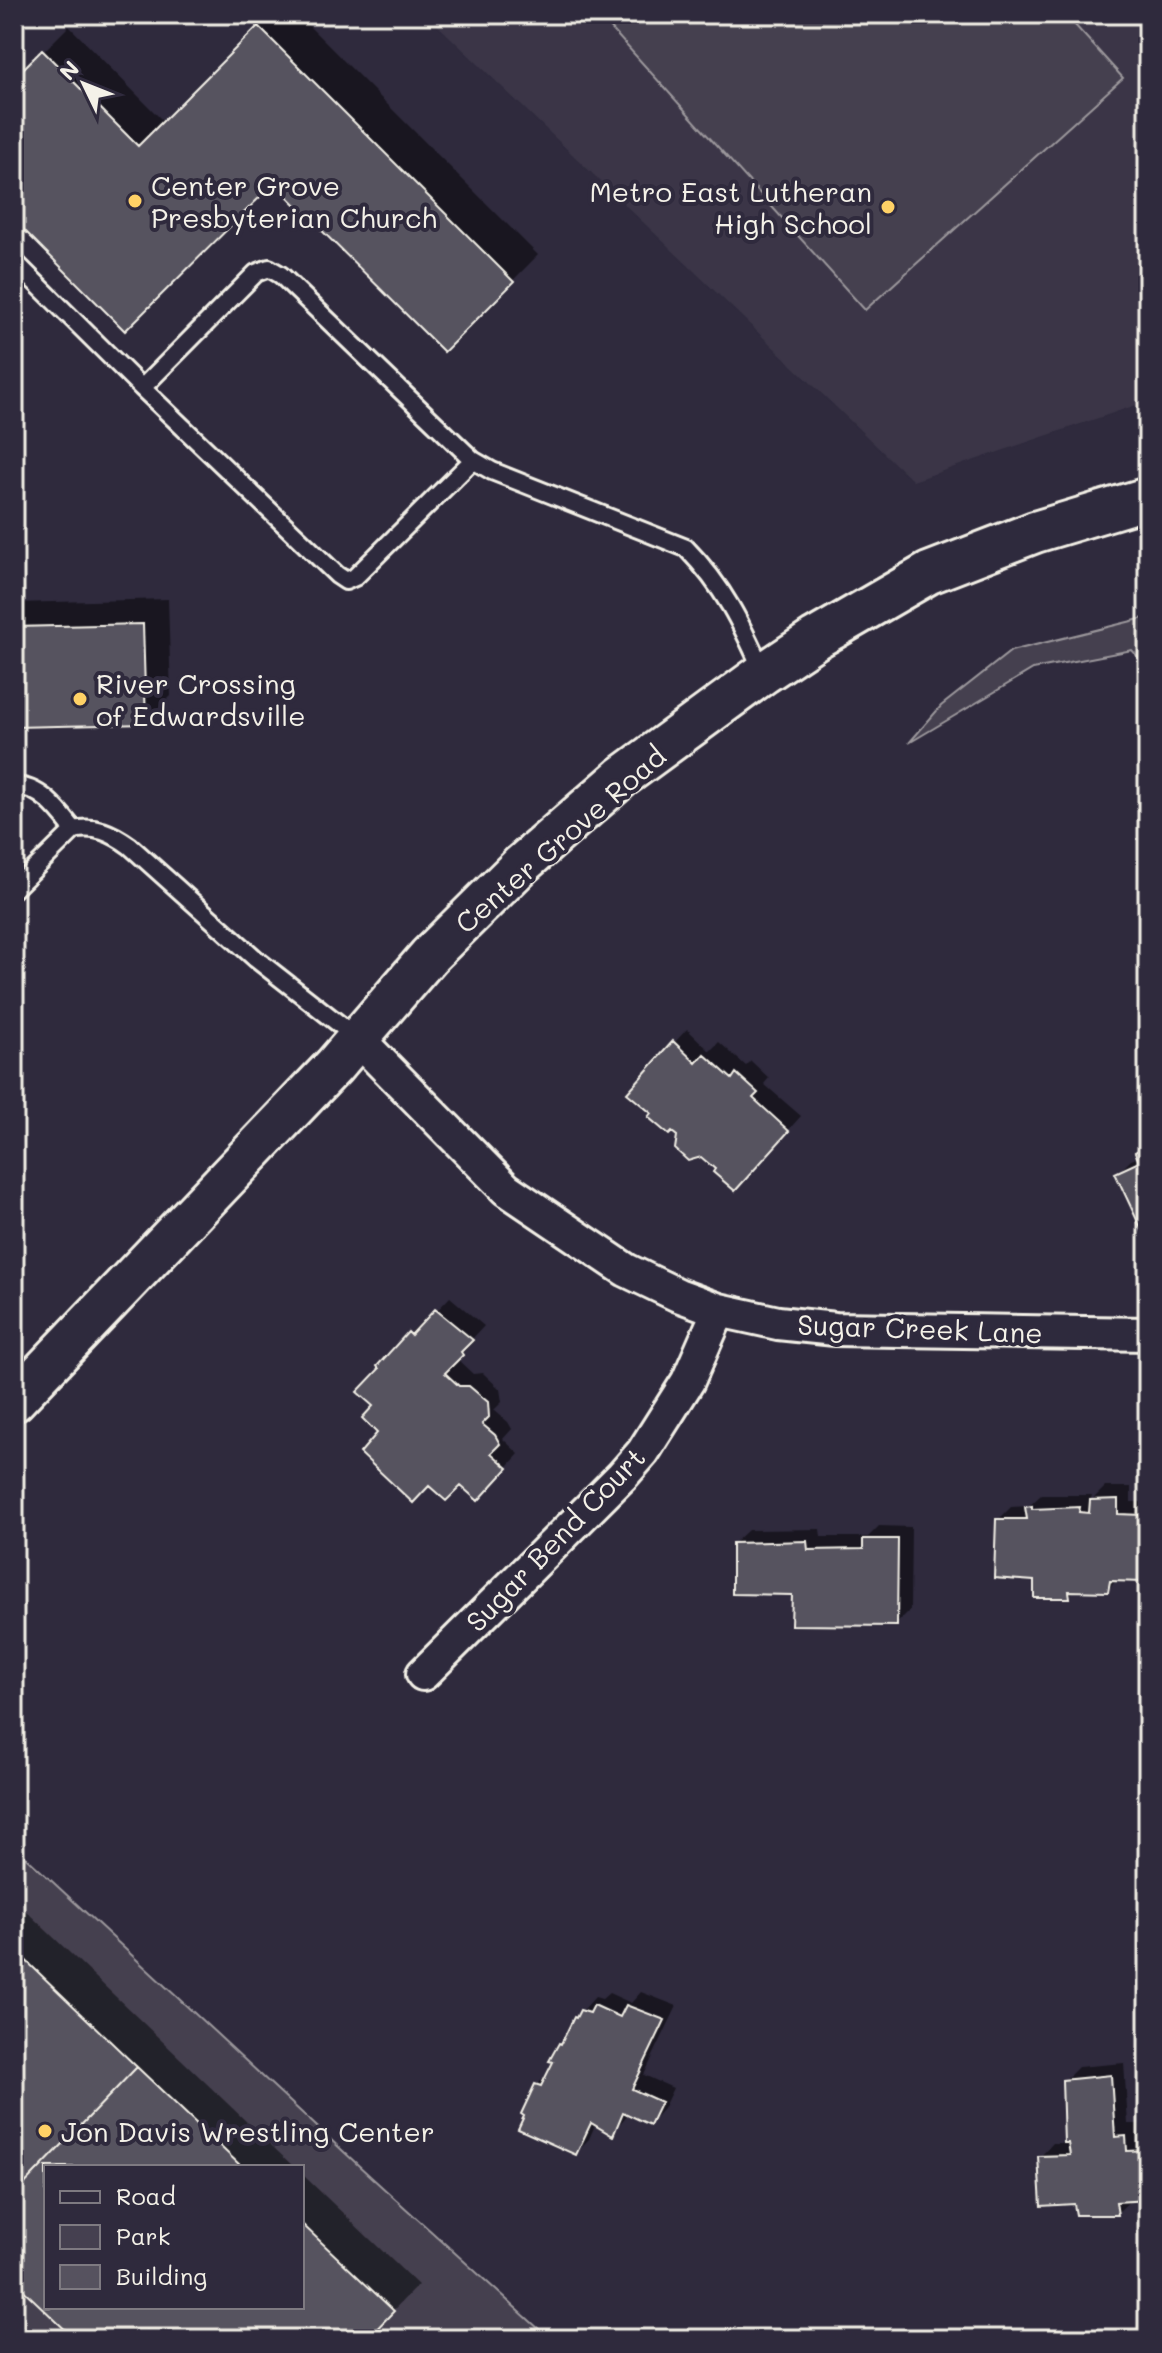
<svg xmlns="http://www.w3.org/2000/svg" width="1162" height="2353" font-family="Mali,sans-serif">
<style>
.built{fill:#3b3647}
.green{fill:#454050;stroke:#9c989c;stroke-width:2;fill-rule:evenodd}
.shadow{fill:#0007}
.building{fill:#56525f;stroke:#f4f1e8;stroke-width:2}
.lines{fill:none;stroke-linecap:round;stroke-linejoin:round}
.service-casing{stroke:#f4f1e8;stroke-width:22}
.minor-casing{stroke:#f4f1e8;stroke-width:38}
.tertiary-casing{stroke:#f4f1e8;stroke-width:46}
.service{stroke:#2f2a3d;stroke-width:16}
.minor{stroke:#2f2a3d;stroke-width:32}
.tertiary{stroke:#2f2a3d;stroke-width:40}
.poi-dot{fill:#ffd166;stroke:#2f2a3d;stroke-width:3}
.labels{text-anchor:middle;dominant-baseline:central;stroke-width:8;stroke-linejoin:round;paint-order:stroke}
.poi-label{font-size:28px;fill:#f4f1e8;stroke:#2f2a3d;text-anchor:start}
.street-label{font-size:28px;fill:#f4f1e8;stroke:#2f2a3d}
</style>
<rect width="100%" height="100%" fill="#2f2a3d"/>
<filter id="ink" filterUnits="userSpaceOnUse"><feTurbulence type="fractalNoise" baseFrequency=".0125" numOctaves="2"/><feDisplacementMap in="SourceGraphic" scale="16" xChannelSelector="R" yChannelSelector="G"/><feConvolveMatrix kernelMatrix="1 2 1 2 8 2 1 2 1" color-interpolation-filters="sRGB"/></filter>
<g filter="url(#ink)">
<path class="built" d="M426 14H1148V401L913 481Z"/>
<path class="green" d="M598 14H1065L1123 78 865 310Z
M1148 617V668L1132 650 1033 669 909 743 941 706 1011 651Z
M14 1846 370 2176 550 2339H14ZM46 2167H302V2307H46Z"/>
<path class="shadow" d="M272 14H297L538 255 444 350 274 180 14 217V81L69 26 164 122Z
M168 599 171 696 145 722 14 725V603Z
M14 794 25 804 14 816Z
M687 1029 710 1051 719 1042 746 1066 751 1061 769 1078 764 1084 801 1116 748 1175 718 1169 674 1043Z
M1148 1142V1231L1118 1173 1131 1160 1139 1157 1137 1153Z
M450 1297 484 1326 473 1338 475 1340 457 1359 473 1374 483 1373 500 1389 502 1402 494 1410 508 1422 512 1429 503 1439 519 1454 491 1485 461 1483 380 1433 376 1406 382 1368 379 1366 423 1320 426 1322Z
M1105 1487H1131V1502H1148V1575L1144 1580H1117L1107 1590 1076 1589 1069 1596 1036 1580 998 1520 1011 1507 1029 1506 1041 1495H1092L1090 1502Z
M879 1526 911 1527 910 1610 896 1624 794 1593 734 1543 748 1530 820 1529 821 1537H868Z
M26 1911 294 2167H46V2307H302V2174L418 2285 365 2339H158L148 2329 140 2339H78L20 2284 23 2279 14 2270V1923Z
M641 1992 677 2006 644 2075 673 2088 663 2109 650 2123 629 2113 612 2133 596 2123 589 2139 576 2152 537 2085 551 2071 560 2044 567 2037 575 2019 595 1997 602 1999 609 1993 631 2003Z
M1124 2063 1128 2124H1139L1140 2139 1148 2138V2198L1132 2199 1117 2213 1076 2202 1040 2157 1053 2143H1066L1064 2081 1078 2067Z"/>
<path class="building" d="M258 26 514 282 444 352 274 183 125 331 14 220V78L42 50 138 146Z
M143 624 146 724 14 727V627Z
M673 1041 696 1063 704 1054 732 1079 736 1073 758 1093 753 1098 789 1131 735 1191 713 1172 715 1169 701 1157 688 1161 675 1149 677 1136 672 1132 669 1135 648 1117 651 1113 627 1093Z
M1148 1145V1233L1144 1235 1115 1173 1139 1162 1135 1152Z
M435 1309 473 1340 461 1352 463 1355 445 1373 459 1386H469L488 1402 489 1417 482 1424 495 1435 500 1444 491 1453 508 1468 478 1501 461 1486 446 1501 429 1486 413 1503 360 1453 377 1433 362 1418 373 1406 357 1392 379 1369 377 1366 408 1332 411 1335Z
M1118 1499V1514L1143 1515 1144 1582 1110 1581 1108 1592 1069 1591 1070 1598H1034V1581L994 1578 996 1519H1027L1025 1507 1032 1506V1509L1080 1507 1079 1512 1089 1513 1090 1500Z
M863 1539H898L897 1626 791 1625 792 1595 732 1594V1543L807 1541 808 1550 863 1549Z
M14 1949 137 2067 14 2195Z
M594 2005 620 2017 626 2005 665 2020 632 2089 661 2102 650 2125 623 2112 613 2136 591 2123 576 2155 518 2129 524 2116 521 2114 535 2084 541 2086 553 2062 549 2061 559 2043 561 2044 574 2017 576 2018 580 2010 590 2013Z
M137 2067 242 2167H46V2307H302V2224L394 2311 367 2339H155L147 2331 140 2339H75L17 2284 21 2279 14 2273V2195Z
M1111 2075 1115 2137 1126 2136 1127 2151 1148 2150V2200L1116 2202 1118 2215H1076L1074 2204 1041 2206 1038 2156 1070 2155 1068 2143H1064L1062 2080Z"/>
<g class="lines">
<g class="service-casing">
<path id="service" d="M14 261 142 388
M473 460 355 577 346 581 337 575 142 388 256 273 269 268 281 275 473 460 492 471 686 548C724 587 741 623 763 672
M14 786C41 786 59 811 74 830
M14 889 74 830C95 825 112 833 130 846L256 959 357 1038"/>
</g>
<g class="minor-casing">
<path id="minor" d="M357 1038 506 1189 626 1270 678 1295 719 1310 778 1323 835 1329 1148 1334
M423 1674 622 1476 643 1452 688 1381 719 1310"/>
</g>
<g class="tertiary-casing">
<path id="tertiary" d="M14 1401 334 1066 429 956 522 864 622 777 764 673 815 639 929 573 1035 532 1148 498"/>
</g>
<use href="#service" class="service"/>
<use href="#minor" class="minor"/>
<use href="#tertiary" class="tertiary"/>
</g>
</g>
<g class="poi-dot">
<circle cx="135" cy="201" r="8"/>
<circle cx="888" cy="207" r="8"/>
<circle cx="80" cy="699" r="8"/>
<circle cx="45" cy="2131" r="8"/>
</g>
<g class="labels">
<g class="poi-label">
<text x="151" y="185">Center Grove<tspan x="151" dy="32">Presbyterian Church</tspan></text>
<text x="872" y="191" text-anchor="end">Metro East Lutheran<tspan x="872" dy="32">High School</tspan></text>
<text x="96" y="683">River Crossing<tspan x="96" dy="32">of Edwardsville</tspan></text>
<text x="61" y="2131">Jon Davis Wrestling Center</text>
</g>
<g class="street-label">
<text transform="translate(560 839) rotate(-41)">Center Grove Road</text>
<text transform="translate(920 1328) rotate(2)">Sugar Creek Lane</text>
<text transform="translate(555 1539) rotate(-46)">Sugar Bend Court</text>
</g>
</g>
<rect width="1162" height="2353" fill="none" stroke="#2f2a3d" stroke-width="48"/>
<rect x="24" y="24" width="1114" height="2305" fill="none" stroke="#f4f1e8" stroke-width="3" filter="url(#ink)"/>
<rect x="44" y="2165" width="260" height="144" fill="#2f2a3d" stroke="#7e7a81" stroke-width="2"/>
<rect x="60" y="2191" width="40" height="12" fill="#2f2a3d" stroke="#7e7a81" stroke-width="2"/>
<text x="116" y="2205" font-size="24" fill="#f4f1e8">Road</text>
<rect x="60" y="2225" width="40" height="24" fill="#454050" stroke="#7e7a81" stroke-width="2"/>
<text x="116" y="2245" font-size="24" fill="#f4f1e8">Park</text>
<rect x="60" y="2265" width="40" height="24" fill="#56525f" stroke="#7e7a81" stroke-width="2"/>
<text x="116" y="2285" font-size="24" fill="#f4f1e8">Building</text>
<g transform="translate(84 84) rotate(313)" stroke="#2f2a3d" stroke-width="6" paint-order="stroke">
<path d="M0-6L14 30L0 20L-14 30Z" fill="#f4f1e8"/>
<text y="-12" font-size="22" font-weight="bold" text-anchor="middle" fill="#f4f1e8">N</text>
</g>
</svg>
